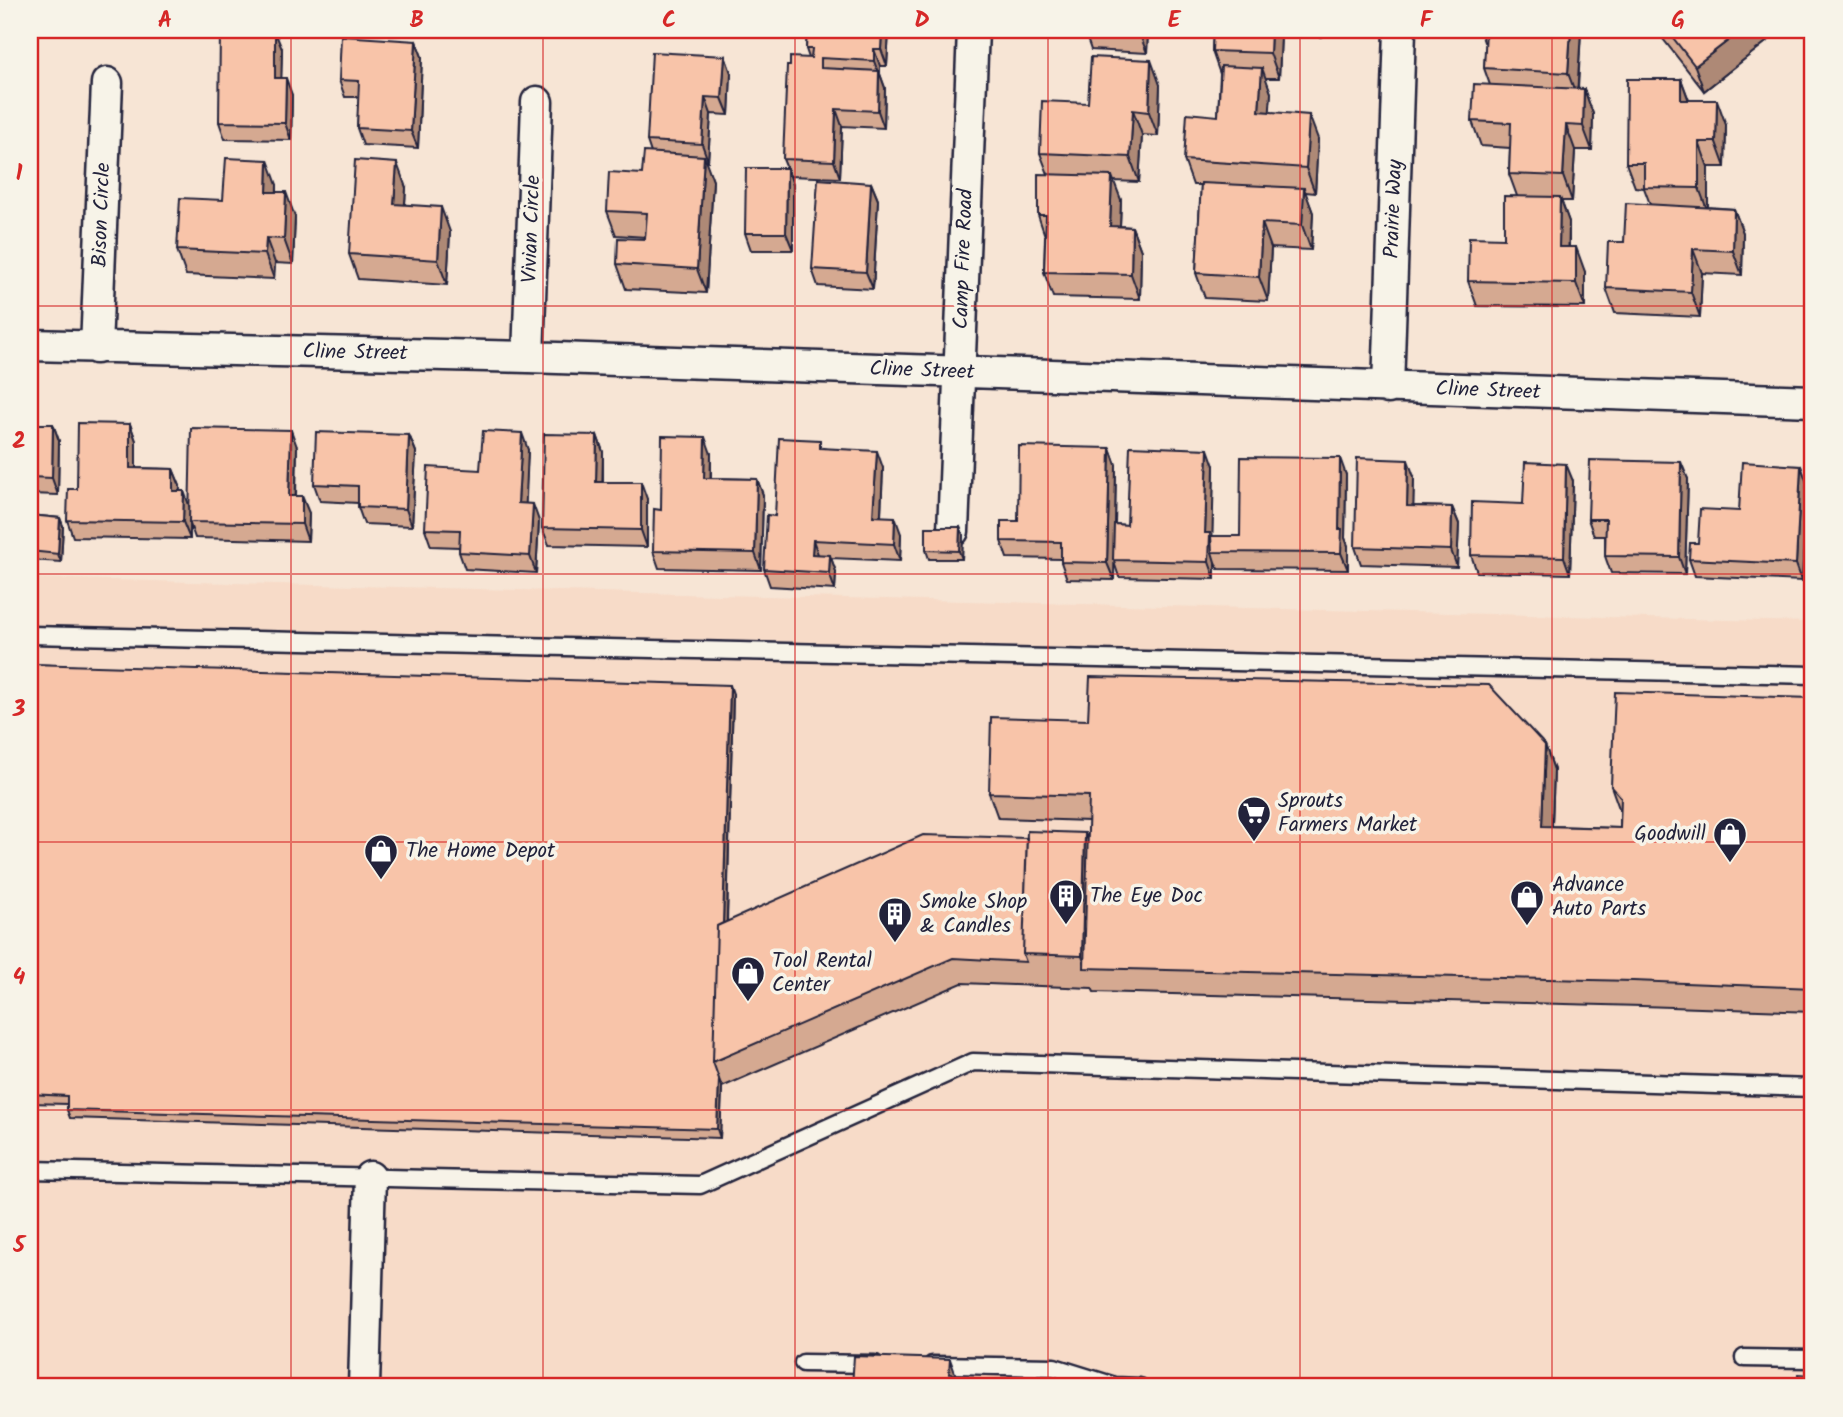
<svg xmlns="http://www.w3.org/2000/svg" width="1843" height="1417" font-family="Kalam,sans-serif">
<style>
.built{fill:#f7dbc8}
.lines{fill:none;stroke-linecap:round;stroke-linejoin:round}
.lane-casing{stroke:#22223b;stroke-width:21}
.street-casing{stroke:#22223b;stroke-width:35}
.lane{stroke:#f7f3e8;stroke-width:16}
.street{stroke:#f7f3e8;stroke-width:30}
.wall{fill:#d5a991;stroke:#22223b;stroke-width:2}
.shaded-wall{fill:#ae8976;stroke:#22223b;stroke-width:2}
.building{fill:#f8c4a9;stroke:#22223b;stroke-width:2}
.grid{fill:none;stroke:#d62828;stroke-width:2;stroke-opacity:0.55}
.labels{text-anchor:middle;dominant-baseline:central;stroke-width:7;stroke-linejoin:round;paint-order:stroke}
.street-label{font-size:21px;fill:#22223b;stroke:#f7f3e8}
.poi-label{font-size:21px;fill:#22223b;stroke:#f7f3e8;text-anchor:start}
.neatline{fill:none;stroke:#d62828;stroke-width:2.5}
.grid-label{font-size:23px;text-anchor:middle;font-weight:bold;fill:#d62828}
</style>
<rect width="100%" height="100%" fill="#f7e5d5"/>
<filter id="ink" filterUnits="userSpaceOnUse"><feTurbulence type="fractalNoise" baseFrequency=".0143" numOctaves="2"/><feDisplacementMap in="SourceGraphic" scale="14" xChannelSelector="R" yChannelSelector="G"/><feConvolveMatrix kernelMatrix="1 2 1 2 8 2 1 2 1" color-interpolation-filters="sRGB"/></filter>
<g filter="url(#ink)">
<path class="built" d="M30 578 1813 622V1387H30Z"/>
<g class="lines">
<g class="lane-casing">
<path id="lane" d="M30 635 1813 675
M30 1170 700 1185 973 1062 1813 1088
M1744 1358 1813 1359
M803 1363 875 1364
M932 1365 1054 1367 1115 1386 1140 1387"/>
</g>
<g class="street-casing">
<path id="street" d="M30 345 528 357 1813 401
M96 348 107 83
M528 357 537 102
M1388 388 1400 30
M953 531 973 30
M364 1387 370 1177"/>
</g>
<use href="#lane" class="lane"/>
<use href="#street" class="street"/>
</g>
<path class="wall" d="M807 30H889L887 66H880V74L885 88 884 128 842 126 840 178 790 176 783 159 790 66 809 58 806 49Z
M1084 30H1148L1147 53 1091 50Z
M1213 30H1322L1321 37 1281 35 1279 78H1265L1271 93 1269 112 1318 139 1315 193 1305 192 1313 213 1311 250 1271 248 1268 301 1205 298 1196 273 1201 185H1193L1184 160 1218 116 1220 74 1212 51Z
M1480 30H1581L1578 89H1584L1593 114 1592 150H1575L1572 201H1561L1569 222V247L1585 272V307L1477 306 1468 281 1504 238 1517 196 1509 174 1510 148 1481 146 1472 121 1490 85 1484 68 1486 42H1484Z
M1656 30H1767L1770 39 1704 91Z
M416 41 422 57 418 148 363 145 357 128 359 97H345L339 80Z
M282 49 281 78 292 95 291 140 225 139 219 122Z
M725 56 731 73 729 115 711 114 708 161H705L713 181 706 293 626 289 617 264 645 239V237L616 235 607 211 642 174 651 153 647 141Z
M1681 79 1689 100 1726 125 1725 167H1708V207L1734 209 1743 233 1742 275 1702 273 1700 317 1615 313 1606 288 1624 242 1650 204 1644 188 1635 187 1626 163Z
M1160 85 1158 136 1142 135 1139 182 1113 181 1121 200 1120 226 1132 227 1141 251 1140 299 1053 297 1044 272 1045 236 1038 215 1048 174 1040 153 1088 103Z
M787 168 793 185V250H751L745 233Z
M871 183 878 200 873 289 818 286 812 269Z
M277 185V192L295 217 293 264 275 263 274 279 186 275 177 250 223 200Z
M406 188 405 205 450 232 447 285 358 279 349 254Z
M30 424H53L59 441 58 495 30 494Z
M130 424 136 441V468L173 469 180 486 179 491 189 506 297 447 296 496 309 513 308 541 195 538 190 524V539L73 537 67 520 77 489Z
M409 435 416 452 412 526 364 524 358 507V503L320 501 314 484Z
M597 435 603 452V482L647 499V547L549 545 542 528Z
M823 448 883 468 881 516 901 534 900 561 831 558 836 572 835 590 770 586 764 569 775 516Z
M1110 448 1116 465 1115 524 1127 525 1214 466 1212 536H1240L1346 475 1345 538 1348 546V570L1218 569 1215 562V579L1119 577 1114 562V580L1067 579 1061 562V559L1007 558 1001 541 1018 521Z
M528 450 525 504 539 521 536 573 465 569 459 552V547L431 546 425 529 480 470Z
M711 454V478L757 479 763 495 761 570 659 568 653 551 661 510Z
M1801 466 1807 483 1802 581 1695 576 1689 559 1698 543Z
M1414 477 1413 506 1452 507 1459 524 1457 567 1361 564 1355 547Z
M1688 479 1685 574 1611 573 1605 556V536H1594L1588 519Z
M1573 481 1570 574 1477 572 1471 555Z
M30 515 60 518 63 526 61 562 30 560Z
M960 527 963 535 962 559H929L926 550Z
M30 664 733 694 727 922 1027 838 1085 833 1088 841 1089 821 998 818 989 793 1545 745 1554 770 1552 826 1620 828V811L1611 786 1813 698V1012L1642 1006 1094 992 1092 988 962 983 722 1087 720 1138 70 1118 67 1110V1104L30 1103V934L34 812 30 811Z"/>
<path class="shaded-wall" d="M882 30H889L887 66 881 49Z
M1138 30H1148L1147 53Z
M1271 30H1279L1281 35 1279 78 1270 53Z
M1571 30H1581L1577 97 1568 73Z
M1742 30H1767L1770 39 1704 91 1695 66Z
M275 32 282 49 281 95 275 78Z
M416 41 422 57 418 148 411 131Z
M874 49 880 66V74L885 88 884 128 878 111 879 75 874 61Z
M725 56 731 73 729 115 722 98Z
M1151 60 1160 85 1158 136 1149 112Z
M1262 68 1271 93 1268 136 1259 111Z
M286 78 292 95 291 140 285 123Z
M1681 79 1690 104 1681 100Z
M1584 89 1593 114 1592 150 1583 126Z
M705 97 711 114 708 161 702 144Z
M1717 100 1726 125 1725 167 1716 142Z
M836 109 842 126 840 178 834 161Z
M1133 110 1142 135 1139 182 1130 157Z
M1309 115 1318 139 1315 193 1306 168Z
M1566 125 1575 150 1572 201 1563 176Z
M1699 142 1708 167V212L1699 188Z
M704 156 713 181 706 293 697 269Z
M268 160 277 185 276 217 267 192Z
M397 163 406 188 403 229 394 204Z
M787 168 793 185V250L786 233Z
M1112 176 1121 200 1119 251 1110 226Z
M871 183 878 200 873 289 866 272Z
M1304 188 1313 213 1311 250 1302 225Z
M286 192 295 217 293 264 284 239Z
M1560 197 1569 222 1568 272 1559 247Z
M441 207 450 232 447 285 438 260Z
M1734 209 1743 233 1742 275 1733 251Z
M1262 223 1271 248 1268 301 1259 277Z
M1132 227 1141 251 1140 299 1131 274Z
M266 238 275 263 274 279 265 254Z
M1576 247 1585 272V307L1576 283Z
M1693 249 1702 273 1700 317 1691 292Z
M53 424 59 441 58 495 52 478Z
M130 424 136 441V485L130 468Z
M291 430 297 447 295 513 289 496Z
M522 433 528 450 525 520 518 503Z
M409 435 416 452 412 526 406 509Z
M597 435 603 452 602 498 596 482Z
M705 437 711 454 710 495 704 478Z
M1110 448 1116 465 1114 580 1107 563Z
M1208 449 1214 466 1212 552 1215 562V579L1209 562 1205 533Z
M877 451 883 468 880 533 873 516Z
M1340 458 1346 475 1345 538 1348 546V570L1341 553 1339 529Z
M1408 460 1414 477 1413 523 1407 506Z
M1681 462 1688 479 1685 574 1679 557Z
M1566 464 1573 481 1570 574 1564 557Z
M1801 466 1807 483 1802 581 1796 564Z
M173 469 180 486 179 508 173 491Z
M757 479 763 495 761 570 755 553Z
M641 482 647 499V547L641 530Z
M184 491 190 508V539L183 522Z
M302 496 309 513 308 541 302 524Z
M533 504 539 521 536 573 530 556Z
M1452 507 1459 524 1457 567 1451 550Z
M895 517 901 534 900 561 894 544Z
M60 518 63 526 61 562 58 554Z
M960 527 963 535 962 559 959 551Z
M813 540 819 557 812 554Z
M830 555 836 572 835 590 829 573Z
M730 685 733 694 723 1058 719 1059Z
M1545 745 1554 770 1551 850 1542 826Z
M1085 833 1097 865 1086 968 1082 956Z
M719 1079 722 1087 720 1138 717 1129Z
M950 1359 959 1384 949 1374Z
M1022 1376 1026 1387H1022Z"/>
<path class="building" d="M807 30H882L881 49H874V61L821 58V68L879 71 878 111 836 109 834 161 783 159 787 66H790V57L811 58 812 49H806Z
M1213 30H1271L1270 53 1212 51Z
M1486 30H1571L1568 73 1484 68Z
M1667 30H1742L1695 66Z
M220 32H275V78H286L285 123 219 122Z
M341 36 416 41 411 131 357 128 359 81 339 80Z
M652 52 725 56 722 98 705 97 702 144 647 141Z
M1091 57 1151 60 1149 112 1133 110 1130 157 1040 153 1042 101 1088 103Z
M1221 66 1262 68 1259 111 1309 115 1306 168 1184 160 1187 113 1218 116Z
M1627 79H1681V100H1717L1716 142H1699V188L1644 187V163H1626Z
M1474 84 1584 89 1583 126 1566 125 1563 176 1509 174 1511 123 1472 121Z
M644 152 704 156 697 269 617 264 618 238 645 239 647 213 607 211 609 172 642 174Z
M226 158 268 160 267 192H286L284 239 266 238 265 254 177 250 180 198 223 200Z
M355 160 397 163 394 204 441 207 438 260 349 254Z
M746 168H787L786 233H745Z
M1038 174 1112 176 1110 226 1132 227 1131 274 1044 272 1046 215H1038Z
M818 179 871 183 866 272 812 269Z
M1201 183 1304 188 1302 225 1262 223 1259 277 1196 273Z
M1504 196 1560 197 1559 247H1576V283L1468 281 1469 237 1504 238Z
M1626 203 1734 209 1733 251 1693 249 1691 292 1606 288 1608 242H1624Z
M78 423 130 424V468L173 469V491H184L183 522 67 520 68 489H77Z
M30 424H53L52 478 30 477Z
M191 428 291 430 289 496H302V524L189 522Z
M483 431 522 433 518 503 533 504 530 556 459 552 460 530 425 529 428 467 480 470Z
M316 432 409 435 406 509 358 507V486L314 484Z
M544 434 597 435 596 482H641V530L542 528Z
M662 436 705 437 704 478 757 479 755 553 653 551 654 509 661 510Z
M779 438 820 440V448L877 451 873 516 895 517 894 544 813 540 812 554 830 555 829 573 764 569 767 515 775 516Z
M1019 446 1110 448 1107 563 1061 562V542L1001 541V521H1018Z
M1130 446 1208 449 1205 533H1210L1209 562 1113 560 1114 524 1127 525Z
M1241 457 1340 458 1339 529H1342L1341 553 1212 552 1211 536H1240Z
M1357 458 1408 460 1407 506 1452 507 1451 550 1355 547Z
M1590 460 1681 462 1679 557 1605 556 1606 519H1588Z
M1525 462 1566 464 1564 557 1471 555 1472 502 1523 504Z
M1742 462 1801 466 1796 564 1689 559 1690 543H1698L1700 509 1739 511Z
M30 515 60 518 58 554 30 551Z
M926 527H960L959 551 926 550Z
M30 664 730 685 723 923 717 926 713 1062 719 1079 717 1129 67 1110V1096L30 1094V934L34 803H30Z
M1090 677 1489 685 1545 745 1542 826 1620 828 1621 797 1611 786 1615 692 1813 698V988L1633 981 1084 968 1089 796 989 793 991 717 1088 720Z
M1027 831 1085 833 1082 956 1023 954Z
M923 835 1027 838 1023 954 1026 962 953 958 713 1062 717 926Z
M854 1356 950 1359 949 1374 1022 1376V1387H852Z
M1798 1374 1813 1375V1387H1797Z
M1359 1386 1418 1387H1359Z"/>
</g>
<path class="grid" d="M291 30V1387M543 30V1387M795 30V1387M1048 30V1387M1300 30V1387M1552 30V1387M30 306H1813M30 574H1813M30 842H1813M30 1110H1813"/>
<defs>
<g id="supermarket-pin" transform="scale(1.75)"><path d="M0 17L-7.5 6A9.5 9.5 0 1 1 7.5 6Z" fill="#22223b" stroke="#f7f3e8"/><path d="M-6-5.5h2.5l.6 2H6L4.5 2H-2.5L-4.4-4H-6ZM-1.5 3.2a1.3 1.3 0 1 0 .1 0ZM3 3.2a1.3 1.3 0 1 0 .1 0Z" fill="#fff"/></g>
<g id="shop-pin" transform="scale(1.75)"><path d="M0 17L-7.5 6A9.5 9.5 0 1 1 7.5 6Z" fill="#22223b" stroke="#f7f3e8"/><path d="M-5-2.5h2.3a2.7 3.5 0 0 1 5.4 0H5L5.5 6h-11ZM-1.5-2.5h3a1.5 2.3 0 0 0-3 0Z" fill="#fff"/></g>
<g id="building-pin" transform="scale(1.75)"><path d="M0 17L-7.5 6A9.5 9.5 0 1 1 7.5 6Z" fill="#22223b" stroke="#f7f3e8"/><path d="M-4-6H4V6H1V3H-1V6H-4ZM-2.5-4.3h1.7v1.8h-1.7ZM.8-4.3h1.7v1.8H.8ZM-2.5-1h1.7V.8h-1.7ZM.8-1h1.7V.8H.8Z" fill="#fff"/></g>
</defs>
<g fill-rule="evenodd">
<use href="#supermarket-pin" x="1254" y="813"/>
<use href="#shop-pin" x="1730" y="834"/>
<use href="#shop-pin" x="381" y="851"/>
<use href="#building-pin" x="1066" y="896"/>
<use href="#shop-pin" x="1527" y="897"/>
<use href="#building-pin" x="895" y="914"/>
<use href="#shop-pin" x="748" y="973"/>
</g>
<g class="labels">
<g class="street-label">
<text transform="translate(1394 209) rotate(-88)">Prairie Way</text>
<text transform="translate(102 215) rotate(-88)">Bison Circle</text>
<text transform="translate(532 229) rotate(-88)">Vivian Circle</text>
<text transform="translate(964 259) rotate(-88)">Camp Fire Road</text>
<text transform="translate(355 353) rotate(1)">Cline Street</text>
<text transform="translate(922 371) rotate(2)">Cline Street</text>
<text transform="translate(1488 391) rotate(2)">Cline Street</text>
</g>
<g class="poi-label">
<text x="1278" y="801">Sprouts<tspan x="1278" dy="24">Farmers Market</tspan></text>
<text x="1706" y="834" text-anchor="end">Goodwill</text>
<text x="406" y="851">The Home Depot</text>
<text x="1552" y="885">Advance<tspan x="1552" dy="24">Auto Parts</tspan></text>
<text x="1090" y="896">The Eye Doc</text>
<text x="920" y="902">Smoke Shop<tspan x="920" dy="24">&amp; Candles</tspan></text>
<text x="772" y="961">Tool Rental<tspan x="772" dy="24">Center</tspan></text>
</g>
</g>
<rect width="1843" height="1417" fill="none" stroke="#f7f3e8" stroke-width="77"/>
<rect x="38" y="38" width="1766" height="1340" class="neatline"/>
<g class="grid-label">
<text x="165" y="27">A</text>
<text x="417" y="27">B</text>
<text x="669" y="27">C</text>
<text x="922" y="27">D</text>
<text x="1174" y="27">E</text>
<text x="1426" y="27">F</text>
<text x="1678" y="27">G</text>
<text x="19" y="180">1</text>
<text x="19" y="448">2</text>
<text x="19" y="716">3</text>
<text x="19" y="984">4</text>
<text x="19" y="1252">5</text>
</g>
</svg>
